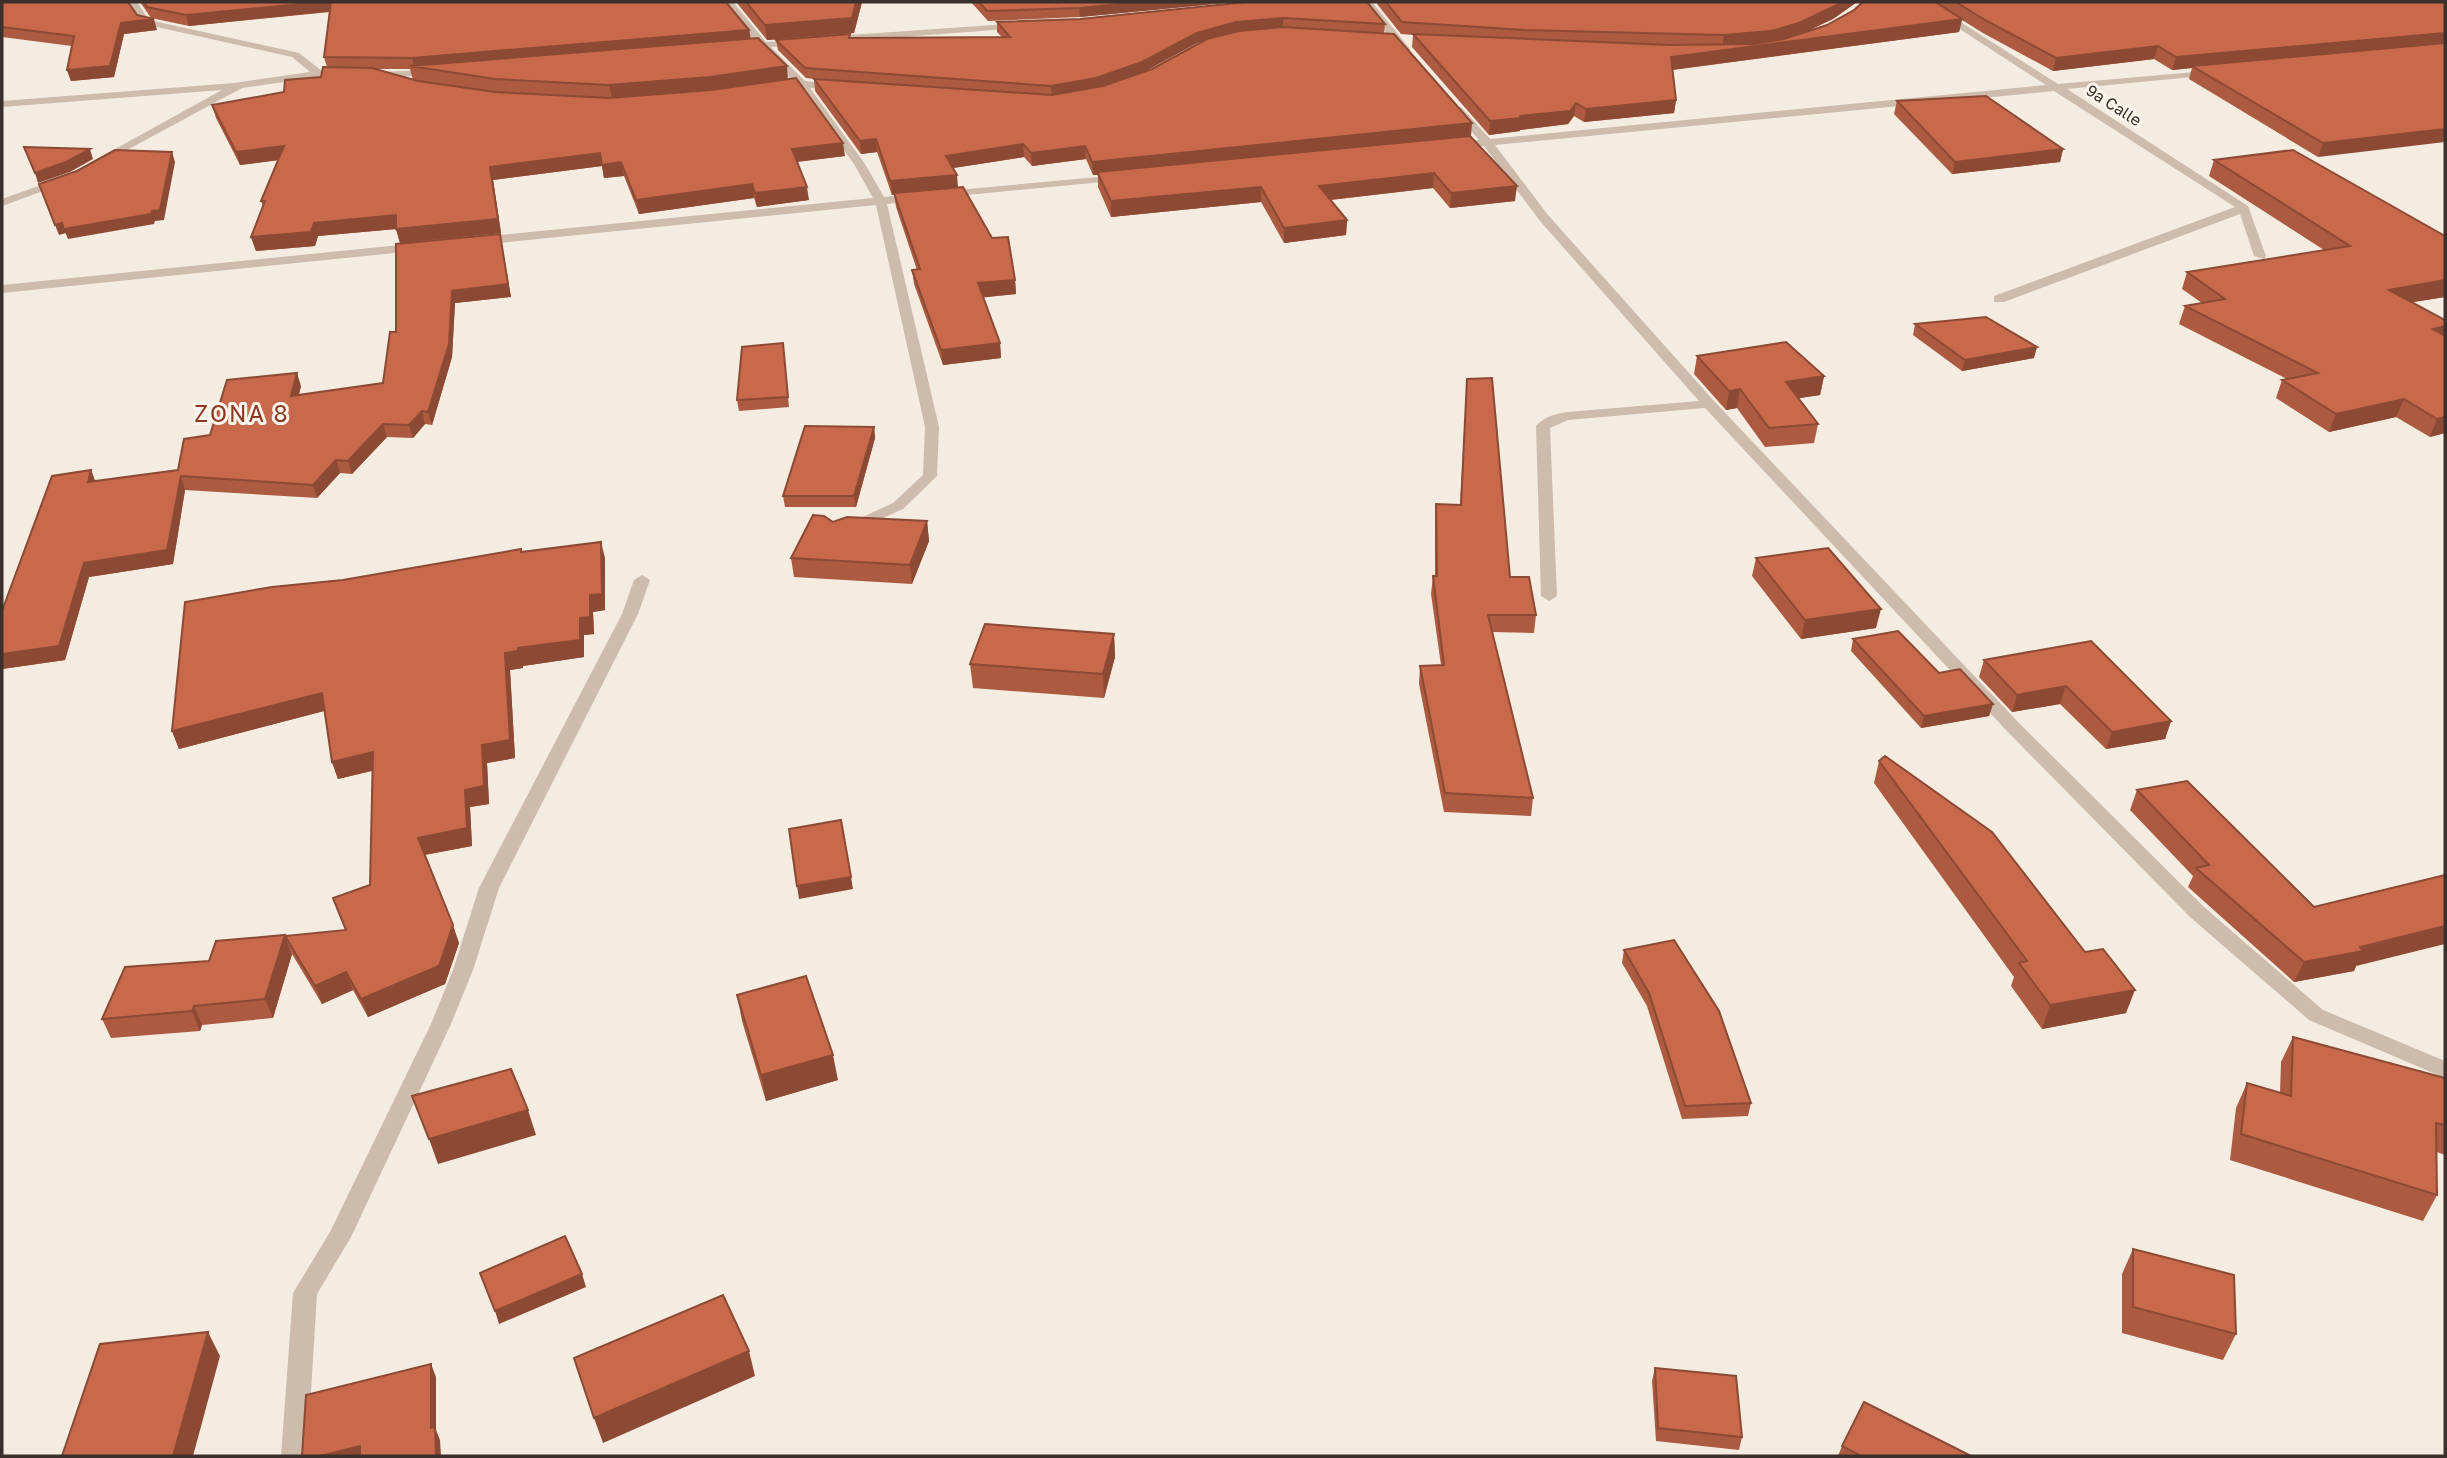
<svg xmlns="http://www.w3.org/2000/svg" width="2447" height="1458" font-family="'Golos Text',sans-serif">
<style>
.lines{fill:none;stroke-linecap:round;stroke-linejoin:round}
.minor{fill:#cdbbac;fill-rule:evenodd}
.wall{fill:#ac5a40;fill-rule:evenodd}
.shaded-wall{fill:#8c4a34}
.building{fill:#c8694b;stroke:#8c4a34;stroke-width:2}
.labels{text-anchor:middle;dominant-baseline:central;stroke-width:6;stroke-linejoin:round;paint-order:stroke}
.far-street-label{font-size:16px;fill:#3b302b;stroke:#fbf5ee}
.quarter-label{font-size:23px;letter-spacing:2px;fill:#8c3b22;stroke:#fbf5ee}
</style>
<rect width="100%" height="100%" fill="#f4ebe1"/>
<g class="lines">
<path class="minor" d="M127 2H137L149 20 299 53 322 71 343 72 348 75 343 78 319 77 242 88 101 164 97 163V159L222 90 2 107V101L234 83 310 72 292 57 143 24Z
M723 2H733L766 42 804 40V44L800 45 771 47 805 81 840 85V89L836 90 810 88 865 164 884 197 918 194 924 197 918 200 887 204 939 427 937 476 903 509 850 533 842 528 845 525 893 503 923 475 925 427 876 205 479 245 473 241 479 237 873 198 854 164 799 88 773 90V86L794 82 761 48 737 49V45L756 43Z
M1362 2H1372L1410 49V53H1402Z
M1918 2H1929L2058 84 2218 70V74L2214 75 2067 89 2248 206 2266 256 2264 259 2254 256 2240 214 2004 302H1994V296L2235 207 2054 91 1495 145 1548 215 1714 401 2017 721 2204 907 2323 1010 2445 1061V1078L2309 1020 2190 917 2005 729 1705 408 1568 420 1550 428 1557 596 1549 601 1541 596 1536 426C1545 416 1555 414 1568 412L1699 401 1540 221 1484 146 1450 148V144L1479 140 1452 109 1461 107 1490 139 2046 85Z
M1020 23 1023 24V28L835 42 830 39 835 36Z
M434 70 438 71V75L375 78 370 75 375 72Z
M1120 175 1126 178 1124 180 946 197 940 194 946 191Z
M61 178 67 181 65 183 2 206V199Z
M420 243 424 244V250L2 293V285Z
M642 575 650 580 638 614 499 888 473 970 451 1024 351 1237 317 1294 307 1456H281L293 1293 330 1232 431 1024 453 970 479 888 622 614 634 580Z"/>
</g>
<path class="wall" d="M2 2 137 15 157 30 124 34 114 77 71 81 67 70 72 46 2 37Z
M140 2H726L749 30 751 39 788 79 845 156 797 162 809 200 757 207 754 198 639 214 624 176 604 178 602 166 493 180 501 233 400 243 396 229 318 236 315 246 256 251 251 237 263 206 261 201 278 160 240 165 216 118 212 105 284 92 321 77 327 67 324 57 330 12 189 26 151 18ZM375 69H410L413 80 450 86 418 81Z
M736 2H862L854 33 767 40Z
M971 2H1235L1080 17 988 21Z
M1247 2 1385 24 1384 33 1471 136 1515 201 1450 208 1433 188 1331 200 1347 220 1346 235 1284 243 1261 202 1111 217 1098 187V175H1093L1086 159 1032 166 1024 157 953 168 958 187 1015 280 1016 294 983 297 1000 343 1001 358 943 365 914 284 912 270H917L896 207 894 194 892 195 877 152 861 154 815 91 814 79 806 78 778 50 776 40 850 34V38L1002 37 997 32V22L1080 19ZM1205 40 1152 69 1142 72 1197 43Z
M1377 2H1857L1833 19 1802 33 1827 25 1854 10 1863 2H2445L2318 157 2189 79 2192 68 2172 70 2154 59 2053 71 1983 33 1962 20 1959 32 1673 70 1676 100 1674 113 1584 122 1574 116 1568 124 1520 130V131L1489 135 1412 47 1413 35 1401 34 1377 4Z
M1897 101 2063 149 2060 162 1952 174 1894 114Z
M2214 160 2445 297 2412 302 2445 320V433L2430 437 2396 417 2329 432 2276 398 2282 380 2287 379 2179 324 2185 306 2202 303 2182 289 2187 272 2324 250 2209 176Z
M500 234 511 297 455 303 452 357 432 425 425 424 413 438 387 437 352 474 340 473 317 498 185 490 173 564 89 577 65 660 2 669V611L91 470 95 481 178 470 210 435 301 386 299 395 383 383 396 332Z
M1915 324 2034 358 1962 371 1913 335Z
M783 343 789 407 739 411 737 400Z
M1697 356 1824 376 1820 395 1798 398 1818 424 1814 443 1765 447 1737 408 1726 410 1694 374Z
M1467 379 1510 577 1536 615 1534 633 1492 632 1533 798 1531 816 1444 812 1419 684 1420 666 1441 665 1431 594 1433 576H1435V521L1436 504 1460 505Z
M874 427 875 438 856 507H785L783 496Z
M927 521 929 541 912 584 794 577 791 558 833 522Z
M522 552 605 558V610L593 612 594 634 584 635V657L523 666V668L510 670 515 758 487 763 489 804 470 807 472 846 425 855 459 943 445 984 368 1017 353 990 322 1004 292 954 285 936 345 930 370 885 372 771 338 779 332 762 324 711 179 749 172 731 343 580Z
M1756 558 1876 628 1801 639 1752 576Z
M1114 634 1115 657 1104 698 973 688 970 664Z
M1853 639 1939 673 1993 704 1989 716 1921 728 1851 651Z
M2091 641 2171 721 2165 739 2106 749 2060 704 2012 712 1979 677 1984 660Z
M1879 761 2085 952 2126 1013 2042 1029 2011 986 2014 977 1874 783Z
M2137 790 2356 966 2354 971 2294 982 2188 887 2193 876 2130 810Z
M1624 950 1751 1103 1748 1116 1682 1119 1647 1006 1622 963Z
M292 954 273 1018 202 1025 200 1031 111 1038 102 1019 209 961Z
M737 995 838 1080 766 1101 742 1021Z
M2293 1037 2445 1078V1155L2437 1152V1195L2423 1221 2230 1160 2236 1108 2247 1083 2280 1093 2281 1062Z
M2133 1249 2236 1334 2223 1360 2122 1333V1274Z
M1655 1368 1742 1437 1739 1450 1656 1441 1652 1381Z
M1842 1446 1971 1456H1838Z"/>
<path class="shaded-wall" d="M321 2H331L334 11 189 26 186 15Z
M856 2H862L854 33 767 40 765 25Z
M1138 2H1235L1080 17 1079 8Z
M1841 2H1857L1833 19 1797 36 1769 43 1722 47 1724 35Z
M1283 18V27L1236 31 1197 43 1142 73 1096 88 1052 96 1051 86 1197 33 1236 22Z
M154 19 157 30 124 34 114 77 71 81 67 70 121 23Z
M1962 19 1959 32 1670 70 1671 57Z
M749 30 751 41 414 66 412 58Z
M2445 33V45L2192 66V68L2172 70 2176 57Z
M2158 46 2154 59 2053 71 2056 58Z
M787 66 788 80 713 91 612 99 609 85Z
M1676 100 1674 113 1584 122 1586 109Z
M1576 103 1574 116 1568 124 1520 130V131L1489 135 1490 121 1520 116Z
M1472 123 1471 136 1097 172 1098 175H1093L1092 162Z
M2445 129V142L2318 157 2323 143Z
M876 139 877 152 861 154 860 141Z
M843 143 845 156 794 162 792 149Z
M1023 144 1024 157 947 169 946 156Z
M284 146 288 159 240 165 236 152Z
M1085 146 1086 159 1032 166 1031 153Z
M90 149 93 159 70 172 38 183 35 173Z
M2063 149 2060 162 1952 174 1955 162Z
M172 152 175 162 164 220 155 221 154 224 68 239 64 229Z
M600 153 621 162 624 176 604 178 602 166 493 180 501 233 400 243 396 229 318 236 315 246 256 251 251 237 314 223 490 167Z
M1434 173 1433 188 1319 201V186Z
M957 175 958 188 892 195 890 181Z
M752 184 754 198 639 214 636 200Z
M1517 186 1515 201 1450 208 1451 193Z
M807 187 809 200 757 207 755 193Z
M1261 187V202L1111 217V201Z
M1347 220 1346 235 1284 243V228Z
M62 223 66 233 59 235 55 225Z
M500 234 511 297 455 303 452 357 432 425 428 412 452 291Z
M1015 280 1016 294 979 298 978 283Z
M2445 280V297L2383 307 2389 290Z
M2445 326V343L2433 329Z
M1000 343 1001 358 943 365 941 350Z
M2037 347 2034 358 1962 371 1965 360Z
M297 373 301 386 295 408 291 396Z
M1824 376 1820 395 1782 401 1786 382Z
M1740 389 1737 408 1726 410 1729 391Z
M2404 399 2396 417 2329 432 2336 414Z
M422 411 425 424 413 438 409 425Z
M2445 417V433L2430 437 2437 419Z
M383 424 387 437 352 474 348 461Z
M874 427 875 438 856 507 854 496Z
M336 460 340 473 317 498 313 485Z
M91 470 96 483 88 482Z
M181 476 185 490 173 564 89 577 65 660 2 669V654L84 563Z
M927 521 929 541 912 584 910 565Z
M601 542 605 558V610L593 612 594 634 584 635V657L523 666V668L510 670 515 758 487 763 489 804 470 807 472 846 423 855 418 838 465 790 482 745 505 653 518 648 580 618 590 595Z
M1881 609 1876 628 1801 639 1805 620Z
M1114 634 1115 657 1104 698 1103 674Z
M2066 686 2060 704 2012 712 2017 695Z
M322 693 328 710 179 749 172 731Z
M1993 704 1989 716 1921 728 1924 716Z
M2171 721 2165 739 2106 749 2112 732Z
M373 752 378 769 338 779 332 762Z
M851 877 853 889 799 899 797 886Z
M453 925 459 943 445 984 368 1017 361 999Z
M2445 926V944L2356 966 2354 971 2294 982 2304 962Z
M285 935 292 954 273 1018 265 999Z
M346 972 353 990 322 1004 315 986Z
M2135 990 2126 1013 2042 1029 2050 1005Z
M194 1006 202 1025 200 1031 192 1011Z
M833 1055 838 1080 766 1101 761 1075Z
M528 1110 536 1135 438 1164 429 1139Z
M582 1274 586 1287 499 1324 495 1311Z
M208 1332 220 1356 193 1456H173Z
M749 1351 755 1376 603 1443 594 1418Z
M431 1364 436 1377V1430L440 1440 441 1456H436L431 1428Z
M360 1446 364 1456H320Z"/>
<path class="building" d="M2 2H128L137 15 154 19 121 23 110 66 67 70 74 36 2 27Z
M144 2H321L186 15 147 7Z
M331 2H726L749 30 412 58 324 57Z
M746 2H856L852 18 765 25Z
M979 2H1138L1079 8 987 11Z
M1247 2H1367L1385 24 1283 18 1236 22 1197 33 1142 62 1096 78 1051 86 805 68 776 40 850 34 849 38 1010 37 997 22 1080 19Z
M1386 2H1841L1835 6 1799 23 1771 31 1724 35 1524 30 1402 22Z
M1863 2H1935L1962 19 1671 57 1676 100 1586 109 1576 103 1570 111 1520 116 1521 118 1490 121 1413 34 1670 45 1754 44 1784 39 1827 25 1854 10Z
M1956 2H2445V33L2176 57 2158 46 2056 58 1985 20Z
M1283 27 1394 34 1472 123 1092 162 1085 146 1031 153 1023 144 946 156 957 175 890 181 876 139 860 141 814 79 1052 95 1103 86 1152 69 1207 39 1239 31Z
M758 38 787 66 710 77 609 85 495 79 410 66Z
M2445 43V129L2323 143 2192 66Z
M323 67 372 68 418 81 495 92 609 98 711 90 796 78 843 143 792 149 807 187 755 193 752 184 636 200 621 162 602 165 600 153 490 167 498 219 396 229V215L314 223 311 232 251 237 265 201H261L284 146 236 152 212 105 284 92 285 80 321 77Z
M1986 96 2063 149 1955 162 1897 101Z
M1470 136 1517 186 1451 193 1434 173 1319 186 1347 220 1284 228 1261 187 1111 201 1097 172Z
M24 147 90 149 66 162 35 173Z
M115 150 172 152 160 210 152 211 151 214 64 229 62 223 55 225 39 184 77 171Z
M2293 150 2445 236V280L2389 290 2445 320V326L2433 329 2445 336V417L2437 419 2404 399 2336 414 2282 380 2318 373 2185 306 2225 299 2187 272 2350 246 2214 160Z
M963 187 992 238 1008 237 1015 280 978 283 1000 343 941 350 912 270 920 269 894 193Z
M500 234 508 284 452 291 449 344 428 412 422 411 409 425 383 424 348 461 336 460 313 485 181 476 167 550 84 563 59 646 2 654V611L52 476 91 470 88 482 178 470 184 439 210 435 227 380 297 373 291 396 383 383 390 332H396V244Z
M1986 317 2037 347 1965 360 1915 324Z
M1786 342 1824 376 1786 382 1818 424 1769 428 1740 389 1729 391 1697 356Z
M783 343 788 397 737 400 742 347Z
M1492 378 1510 577H1529L1536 615H1488L1533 798 1445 793 1420 666 1444 665 1433 576H1437L1436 504 1461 505 1467 379Z
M805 426 874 427 854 496H783Z
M813 515 824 516 833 522 847 517 927 521 910 565 791 558Z
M601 542 602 594 590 595V617L580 618V640L518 648V651L505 653 510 740 482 745 484 786 465 790 467 828 418 838 453 925 439 966 361 999 346 972 315 986 285 936 346 930 333 898 370 885 373 752 332 762 322 693 172 731 185 602 272 587 343 580 521 549V552Z
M1828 548 1881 609 1805 620 1756 558Z
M985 624 1114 634 1103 674 970 664Z
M1898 631 1939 673 1960 669 1993 704 1924 716 1853 639Z
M2091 641 2171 721 2112 732 2066 686 2017 695 1984 660Z
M1885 756 1992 832 2085 952 2103 949 2135 990 2050 1005 2019 963 2027 961 1879 761Z
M2187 781 2314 907 2445 875V926L2360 947 2363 951 2304 962 2196 868 2209 865 2137 790Z
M841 820 851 877 797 886 789 829Z
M285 935 265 999 194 1006 192 1011 102 1019 125 967 209 961 216 941Z
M1674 940 1719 1011 1751 1103 1685 1106 1649 993 1624 950Z
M806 976 833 1055 761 1075 737 995Z
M2293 1037 2445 1078V1125L2436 1123 2437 1195 2241 1134 2247 1083 2291 1096Z
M511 1069 528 1110 429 1139 412 1096Z
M565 1236 582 1274 495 1311 480 1273Z
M2133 1249 2234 1275 2236 1334 2133 1307Z
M723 1295 749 1351 594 1418 574 1358Z
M208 1332 173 1456H62L100 1344Z
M431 1364V1428L435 1427 436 1456H360V1446L320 1456H302L306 1395Z
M1655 1368 1736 1376 1742 1437 1658 1428Z
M1864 1402 1971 1456H1861L1842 1446Z"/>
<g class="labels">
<g class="far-street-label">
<text transform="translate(2114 105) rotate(33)">9a Calle</text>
</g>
<g class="quarter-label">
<text x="242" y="413">ZONA 8</text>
</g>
</g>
<rect width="2447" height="1458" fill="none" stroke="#3b302b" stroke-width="7"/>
</svg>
